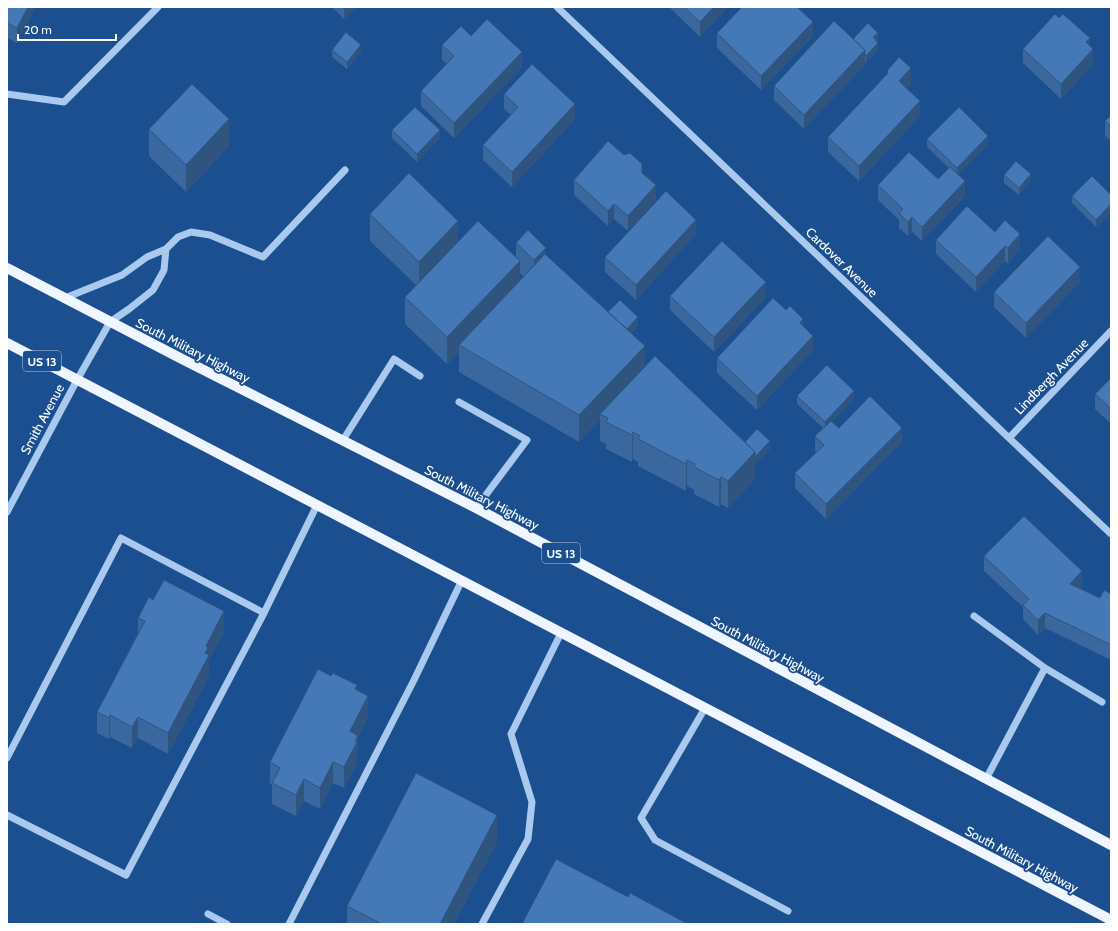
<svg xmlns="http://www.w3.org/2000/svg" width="1118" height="931" font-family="Cabin,sans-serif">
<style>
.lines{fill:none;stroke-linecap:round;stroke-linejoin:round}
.minor{stroke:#a9c9ee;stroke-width:7}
.major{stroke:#f0f6ff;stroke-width:10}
.wall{fill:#3a679d;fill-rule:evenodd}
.shaded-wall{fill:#305480}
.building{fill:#4478b7;stroke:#305480}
.labels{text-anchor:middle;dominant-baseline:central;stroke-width:3.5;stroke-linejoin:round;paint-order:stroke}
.shield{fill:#1b4f8f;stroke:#bbcadd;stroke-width:1}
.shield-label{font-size:12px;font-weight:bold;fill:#fff}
.street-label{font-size:13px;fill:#fff;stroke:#1b4f8f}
</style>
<rect width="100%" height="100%" fill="#1b4f8f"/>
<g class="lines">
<path class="minor" d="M557 7 1009 438 1111 534
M7 94 64 102 158 7
M65 298 122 275 147 257 166 249 178 237 191 232 210 235 263 257 345 170
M459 402 527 440 476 508
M1009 438 1111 331
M343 440 394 359 420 376
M7 512 77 380 110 322 129 309 153 290 164 270 166 249
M974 616 1045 668
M705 708 641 818 655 840 788 911
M7 758 121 538 264 613
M986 779 1045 668 1102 702
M7 815 126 875 264 613 317 505
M208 914 227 924
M289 924 414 680 462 580
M482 924 528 839 532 802 511 734 561 633"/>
<path class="major" d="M7 268 182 359 476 508 1111 845
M7 343 1111 920"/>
</g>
<path class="wall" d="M7 7H36L17 43 7 38Z
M332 7H356L344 19Z
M669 7H728L700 37Z
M717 33 813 36 761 90 717 48Z
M471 36 522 67 454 138 421 106V91L447 64 442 60V45Z
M853 39 878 40 877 41 878 50 866 63 865 62V65L804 129 774 100V86Z
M1090 46 1093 64 1061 99 1023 63V49Z
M332 50 361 52 347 69 332 57Z
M887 71 911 83 906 88 920 116 859 181 828 152V137L887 74Z
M504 94 575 119 512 187 483 160V145L511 115 504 109Z
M1111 115V141L1105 136V121Z
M149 129 229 146 186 192 149 156Z
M392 130 440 138 417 162 392 138Z
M927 139 988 144 958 175 965 196 922 241 912 232 908 236 899 228V220L878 200V185L938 179 949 168 927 147Z
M642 173 656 200 628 231 614 219 608 226 574 195V180Z
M1004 175 1031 181 1019 195 1004 183Z
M1111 195V212L1096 227 1072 203V196Z
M370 214 458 242 516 258V243L546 256 608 312 638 325 631 333 645 367 745 442 770 449 755 464V479L728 508 721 504 719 507 694 494V490L687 486 686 491 638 466V462L633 459 632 462 606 449V444L600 441V420L579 442 459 372V352L447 364 405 324V297L417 286 370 241ZM520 273 524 277 520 280Z
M995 232 1020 249 1008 263 1005 261 976 292 936 254V240Z
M696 234 636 300 605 272V257Z
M1080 282 1026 338 994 307V292Z
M670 296 766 297 714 352 670 310Z
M803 327 813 350 757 410 717 373V358Z
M1111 378V424L1095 409V394Z
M797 396 854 399 832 422 839 428 902 442 826 519 795 488V473L817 452 815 451V436L823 428 797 404Z
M984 556 1082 586 1080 588 1100 598 1111 594V660L1045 628 1038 635 1023 619V607L984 571Z
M138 618 224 632 209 660V676L168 754 138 738 132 748 110 737 109 739 97 733V712L138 633Z
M357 690 368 717 358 737 357 763 344 788 333 783 320 809 304 801 296 816 272 804V785L270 783V762Z
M497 842 454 924H347V906Z"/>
<path class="shaded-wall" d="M28 7H36L17 43V28Z
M344 7H356L344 19Z
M714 7H728L700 37V22Z
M813 22V36L761 90V76Z
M878 33V40L873 45V37Z
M1090 38V53L1093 49V64L1061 99V84L1086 42Z
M878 43V50L866 63V56Z
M361 45V52L347 69V62Z
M865 50V65L804 129V115Z
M522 52V67L454 138V123Z
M911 68V83L899 96V81Z
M920 101V116L859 181V166Z
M575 104V119L512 187V172Z
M229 119V146L186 192V165Z
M440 130V138L417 162V154Z
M988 136V144L957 176V168Z
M1031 174V181L1019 195V188Z
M965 181V196L922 241V227Z
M656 185V200L628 231V216Z
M614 204V219L608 226V211Z
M1111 204V212L1096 227V220Z
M912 217V232L908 236V222Z
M696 220V234L636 300V285Z
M458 221V247L419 288V262Z
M1020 234V249L1008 263V248Z
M1005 246V261L976 292V277Z
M546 248V274L534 287V260Z
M520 261V288L459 345V352L447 364V337Z
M1080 267V282L1026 338V323Z
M766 282V297L714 352V337Z
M638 317V325L626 338V330Z
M803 319V334L800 323Z
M813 336V350L757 410V396Z
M645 346V372L600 414V420L579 442V415Z
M854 391V399L825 430V422Z
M902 428V442L826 519V504Z
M633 432V459L632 462V435Z
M770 441V449L755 464V479L728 508V481L755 452Z
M687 460V486L686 491V464Z
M721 477V504L719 507V480Z
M1082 571V586L1070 598V584Z
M224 611V632L209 660V676L168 754V733L206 646Z
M1045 613V628L1038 635V620Z
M368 696V717L358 737 357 763 344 788V767L350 731Z
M110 715V737L109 739V718Z
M138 717V738L132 748V727Z
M333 762V783L320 809V788Z
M304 779V801L296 816V795Z
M497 815V842L454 924H440Z"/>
<path class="building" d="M7 7H28L17 28 7 23Z
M684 7H714L700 22Z
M742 7H797L813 22 761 76 717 33Z
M1055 14 1059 18 1063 14 1090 38 1086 42 1093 49 1061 84 1023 49Z
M487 19 522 52 454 123 421 91 454 56 442 45 461 26 471 36Z
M834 21 865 50 804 115 774 86Z
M868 23 878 33 873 37 878 43 866 56 865 55V50L853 39Z
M346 32 361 45 347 62 332 50Z
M899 57 911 68 899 81 920 101 859 166 828 137 888 73 887 71Z
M532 64 575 104 512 172 483 145 518 107 504 94Z
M192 84 229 119 186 165 149 129Z
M415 107 440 130 417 154 392 130Z
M959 107 988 136 957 168 927 139Z
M1111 115V127L1105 121Z
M608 141 624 155 630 153 642 164V173L656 185 628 216 614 204 608 211 574 180Z
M909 152 938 179 950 167 965 181 922 227 912 217 908 222 899 213 903 209 878 185Z
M1016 161 1031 174 1019 188 1004 175Z
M409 173 458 221 419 262 370 214Z
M1092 176 1111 195V204L1096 220 1072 196Z
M666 191 696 220 636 285 605 257Z
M967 206 995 232 1005 220 1020 234 1008 248 1005 246 976 277 936 240Z
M478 221 520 261 447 337 405 297Z
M528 230 546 248 534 260 516 243Z
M1048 236 1080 267 1026 323 994 292Z
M722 241 766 282 714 337 670 296Z
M545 254 645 346 579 415 459 345Z
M773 298 786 310 790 306 803 319 800 323 813 336 757 396 717 358Z
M620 300 638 317 627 329 608 312Z
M655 356 755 452 728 481 721 477 719 480 694 467 695 464 687 460 686 464 638 439 640 436 633 432 632 435 606 422 608 418 600 414Z
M827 365 854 391 825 422 797 396Z
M1111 378V409L1095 394Z
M870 396 902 428 826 504 795 473 824 445 815 436 831 421 839 428Z
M757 429 770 441 755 457V452L745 442Z
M1024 516 1082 571 1070 584 1100 598 1104 590 1111 594V645L1045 613 1038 620 1023 605 1029 599 984 556Z
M164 580 224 611 206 646 208 648 205 653 209 655 168 733 138 717 132 727 110 715 109 718 97 712 145 621 138 618 149 597 153 600Z
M318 669 331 676 333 673 357 685 355 689 368 696 350 731 358 736 355 741 357 742 344 767 333 762 320 788 304 779 296 795 272 783 280 768 270 762Z
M416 773 497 815 440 924H382L347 906Z
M556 859 628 897 630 893 688 924H522Z"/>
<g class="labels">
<g class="shield">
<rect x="23" y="351" width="38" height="20" rx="3"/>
<rect x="542" y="543" width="38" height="20" rx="3"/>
</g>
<g class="shield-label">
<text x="42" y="361">US 13</text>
<text x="561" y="553">US 13</text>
</g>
<g class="street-label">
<text transform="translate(842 262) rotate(44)">Cardover Avenue</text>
<text transform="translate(193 350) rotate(27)">South Military Highway</text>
<text transform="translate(1051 376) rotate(-46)">Lindbergh Avenue</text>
<text transform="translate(42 419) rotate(-62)">Smith Avenue</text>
<text transform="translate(482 497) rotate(27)">South Military Highway</text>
<text transform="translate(768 649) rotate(28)">South Military Highway</text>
<text transform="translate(1022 859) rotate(28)">South Military Highway</text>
</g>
</g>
<rect width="1118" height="931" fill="none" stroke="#ffffff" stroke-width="16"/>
<path d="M18 34v6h98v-6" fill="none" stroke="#ffffff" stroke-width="2"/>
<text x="24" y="34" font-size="12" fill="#ffffff" stroke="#1b4f8f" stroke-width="3" paint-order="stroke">20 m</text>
</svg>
